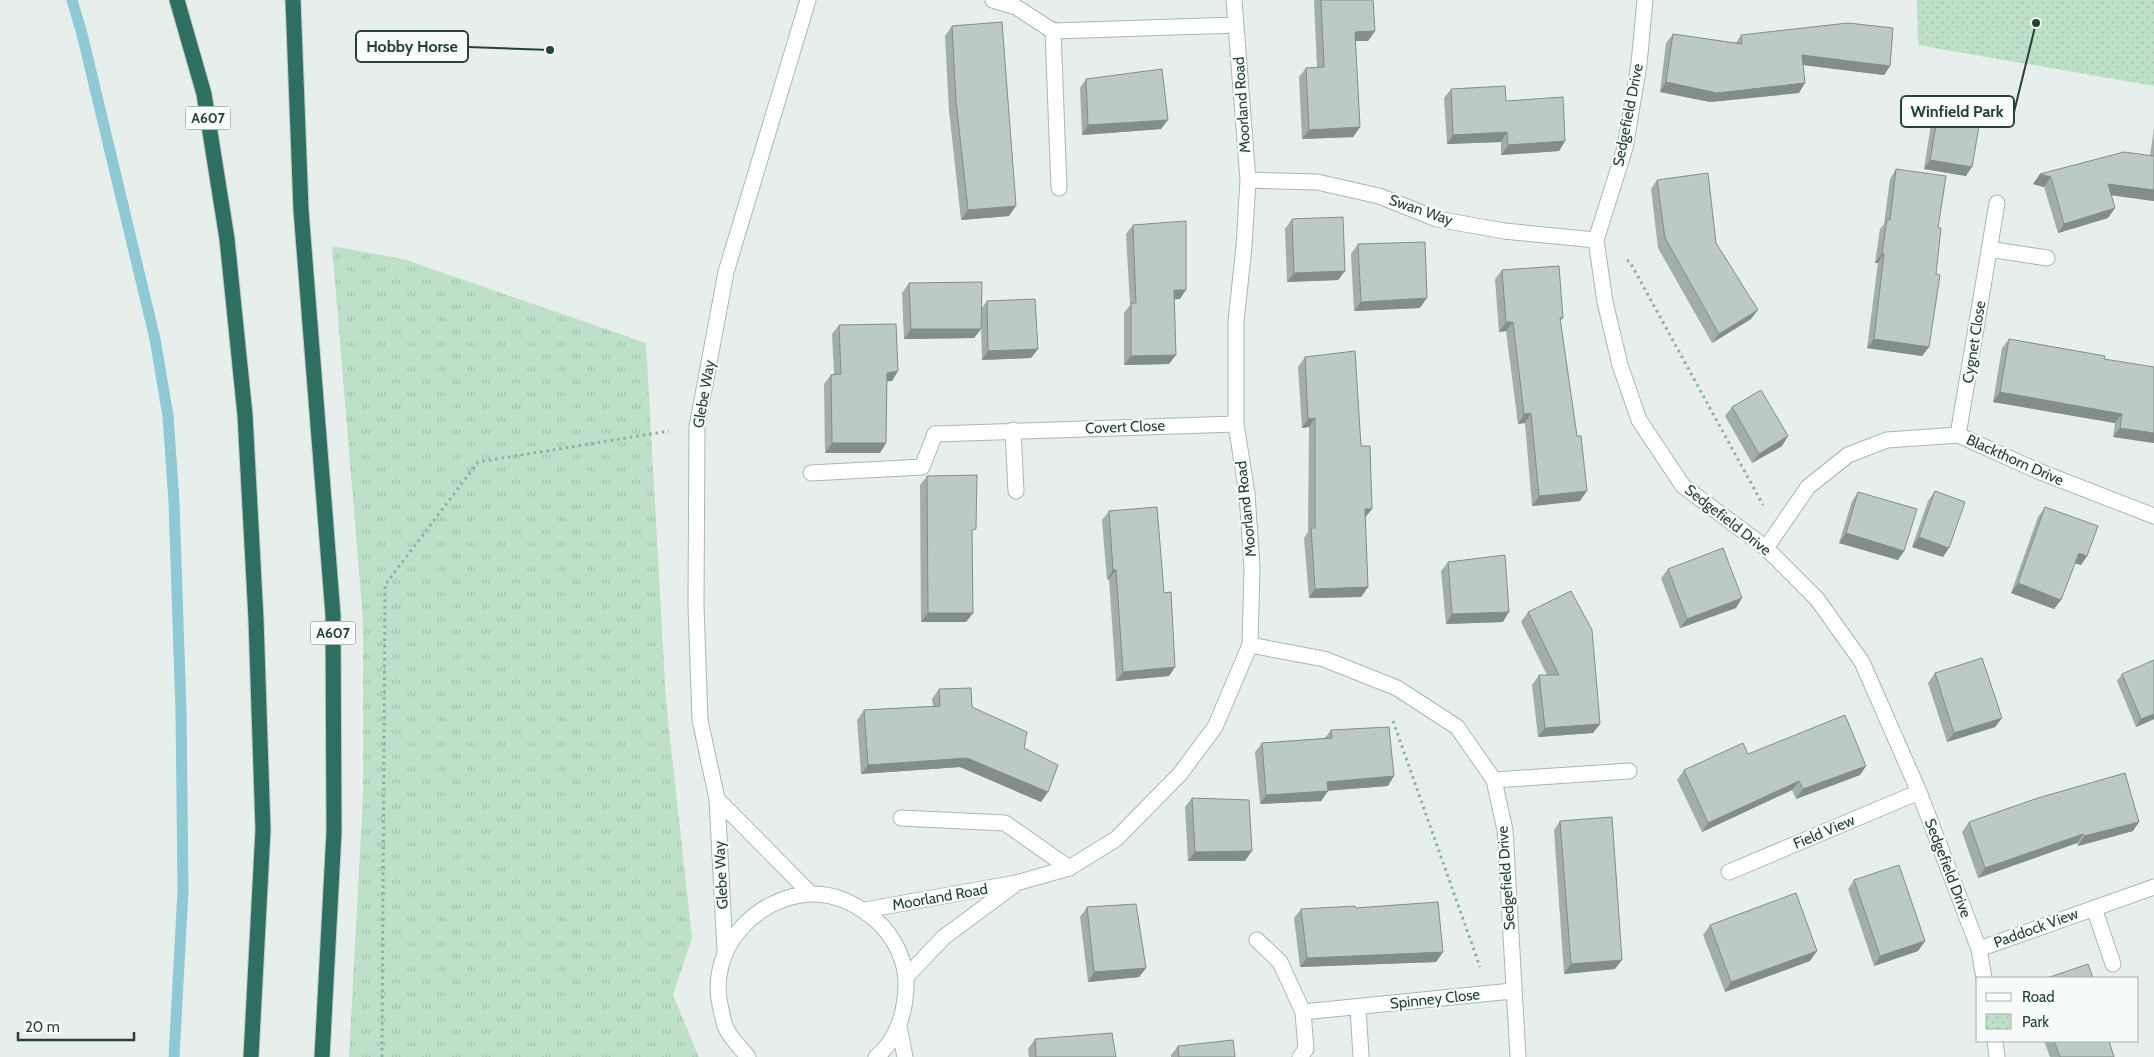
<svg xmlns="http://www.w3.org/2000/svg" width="2154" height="1057" font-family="Cabin,sans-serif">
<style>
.grass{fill:url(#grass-tufts)}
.park{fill:url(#park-dots)}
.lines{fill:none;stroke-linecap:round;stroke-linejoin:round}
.stream{stroke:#8ec9d4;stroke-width:11}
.lane-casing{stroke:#a8b8b2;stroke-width:17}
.street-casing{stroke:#a8b8b2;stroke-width:17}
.secondary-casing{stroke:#a4bbb3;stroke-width:17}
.highway-casing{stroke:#c2cac8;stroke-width:17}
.path{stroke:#86b3a5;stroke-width:3;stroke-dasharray:2.5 4;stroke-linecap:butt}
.lane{stroke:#fff;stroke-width:15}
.street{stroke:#fff;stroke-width:15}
.secondary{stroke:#fff;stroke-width:15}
.highway{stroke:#2f6f62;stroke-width:15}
.wall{fill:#a1aea9}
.shaded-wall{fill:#838d89}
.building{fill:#bbcac4;stroke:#838d89}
.labels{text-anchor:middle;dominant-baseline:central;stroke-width:4.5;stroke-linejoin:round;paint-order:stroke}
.shield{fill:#f7fbf9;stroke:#637a73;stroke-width:1}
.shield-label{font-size:14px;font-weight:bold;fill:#24423a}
.street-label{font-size:15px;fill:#24423a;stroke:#f7fbf9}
.leader{fill:none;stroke:#24423a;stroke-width:2}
.callout-dot{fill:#24423a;stroke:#f7fbf9;stroke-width:2}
.callout{fill:#f7fbf9;stroke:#24423a;stroke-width:2}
.callout-label{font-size:16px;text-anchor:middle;font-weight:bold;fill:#24423a}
</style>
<defs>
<pattern id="grass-tufts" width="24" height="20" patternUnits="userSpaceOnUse" patternTransform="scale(1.25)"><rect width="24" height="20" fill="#bfe0c8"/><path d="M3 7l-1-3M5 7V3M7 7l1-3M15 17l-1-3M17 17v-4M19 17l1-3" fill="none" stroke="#a4c1ad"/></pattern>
<pattern id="park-dots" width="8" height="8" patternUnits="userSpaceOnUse" patternTransform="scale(1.25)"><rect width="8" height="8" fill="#bfe0c8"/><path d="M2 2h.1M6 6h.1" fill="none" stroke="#a4c1ad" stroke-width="1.8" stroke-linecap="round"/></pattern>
</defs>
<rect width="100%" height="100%" fill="#e6efeb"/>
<path class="grass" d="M332 246 403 259 646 343 666 701 692 938 673 995 699 1057H349L363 795V620Z"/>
<path class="park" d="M1917 0H2154V86L1918 45Z"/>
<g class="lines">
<path class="stream" d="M72 0 82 34 155 339 168 416 174 502 181 712 183 891 174 1057"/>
<g class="lane-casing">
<path id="lane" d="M993 0 1016 7 1053 31 1059 188
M811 473 922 467 935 434
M1494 780 1629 771
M901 818 1005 823 1069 868
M1257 940 1280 962 1303 1012 1306 1049 1300 1057"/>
</g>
<g class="street-casing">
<path id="street" d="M1645 0 1639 64 1625 148 1596 240 1605 302 1620 365 1639 420 1683 486 1766 548 1817 599 1862 662 1919 792 1979 949 1984 978
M1053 31 1236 25
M1248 180 1317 182 1379 196 1437 219 1504 231 1596 240
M1989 249 2047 258
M1013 430 1016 491
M935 434 1236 424
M1958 435 1997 203
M1766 548 1808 487 1848 455 1887 440 1958 435 2038 471 2154 516
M1250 645 1324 659 1397 688 1457 727 1494 780 1505 830 1518 1057
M1729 872 1919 792
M2094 908 2113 964
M865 910 1016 883 1069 868 1116 839 1180 774 1215 727 1250 645 1252 567 1247 494 1236 424V321L1244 247 1248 180 1234 0
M1979 949 2154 887
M906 977 944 937 1013 886
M1358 1008 1361 1056
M1303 1012 1512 991
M1995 1041 1997 1057"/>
</g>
<g class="secondary-casing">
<path id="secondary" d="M717 799 811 894
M725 950 717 799 700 720 696 606 697 427 726 272 808 0
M899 1026 905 1057
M748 1057C741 1048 732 1040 727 1030 723 1023 722 1012 720 1005 708 949 755 897 810 894 836 893 860 906 878 922 894 937 906 961 906 983 906 1009 898 1040 876 1057"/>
</g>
<g class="highway-casing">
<path id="highway" d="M177 0 204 94 227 239 245 415 256 619 263 830 251 1057
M293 0 301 210 333 615 334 832 322 1057"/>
</g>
<path class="path" d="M1627 260 1630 262 1763 505
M1393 721 1480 967
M382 1057 385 585 478 462 669 431"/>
<use href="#lane" class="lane"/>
<use href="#street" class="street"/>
<use href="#secondary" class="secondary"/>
<use href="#highway" class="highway"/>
</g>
<path class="wall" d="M1314 0H1373L1375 31 1368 41H1355L1360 127 1353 137 1302 139 1299 77 1306 68 1317 67Z
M952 26 1009 216 961 220 949 111 945 36Z
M1673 34 1736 43 1741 35 1890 66 1884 75 1803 65 1799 93 1710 102 1660 92 1666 43Z
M1086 79 1161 129 1082 135 1080 88Z
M1451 89 1506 101 1565 141 1559 151 1501 155V142L1447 144 1444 98Z
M1940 102 1966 176 1924 169 1933 111Z
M2154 128V201L2111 195 2108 218 2058 233 2044 187 2033 184 2040 174 2150 156Z
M1896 169 1938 228 1929 347 1922 356 1867 348 1878 263H1875L1880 229 1884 224 1890 179Z
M1657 180 1716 243 1751 319 1712 343 1658 248 1651 189Z
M1292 219 1345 271 1338 280 1287 282 1285 229Z
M1133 225 1180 299H1174L1169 364 1124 365V313L1130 305 1126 234Z
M1358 244 1420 308 1354 311 1351 254Z
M1502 270 1563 318 1560 322 1580 501 1532 506 1525 423 1518 424 1506 331 1499 332 1495 279Z
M909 283 981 309 987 301 1038 349 1031 358 982 360 981 326V329L974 338 904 339 902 293Z
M839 325 898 371 892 381H887L886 443 880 453H825L824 384 831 375 834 374 832 334Z
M2009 339 2104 359 2154 443 2113 437 2115 423 1993 402 2002 348Z
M1305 357 1365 518 1368 587 1361 597 1309 598 1304 538 1308 532 1309 427 1302 428 1298 367Z
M1732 407 1782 446 1752 463 1725 416Z
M927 476 972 535 973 613 966 622H921L920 485Z
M1935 491 1943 557 1912 547 1928 501Z
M1858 492 1904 551 1898 560 1839 543 1852 501Z
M2045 507 2087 556 2081 565 2075 563 2054 609 2011 593 2038 517Z
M1109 511 1164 593 1175 667 1169 676 1116 681 1109 579 1107 580 1102 520Z
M1448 562 1503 622 1446 624 1441 571Z
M1668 569 1736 608 1680 628 1661 578Z
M1528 612 1600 724 1593 733 1538 737 1532 685 1539 675H1547L1521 622Z
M1935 673 2002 718 1995 727 1947 742 1928 683Z
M2122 674 2154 719 2136 727 2117 681Z
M939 689 972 707 1024 748 1041 802 960 767 861 774 857 720 864 710 933 706 932 699Z
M1331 730 1388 786 1328 791 1321 801 1260 804 1255 752 1262 743 1325 738Z
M1748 754 1866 766 1860 775 1796 799 1792 790 1702 832 1677 780 1684 770Z
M1192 798 1245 861H1188L1185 807Z
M1560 821 1615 969 1564 974 1554 830Z
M1969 822 2133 831 2078 846 2077 843 1978 878 1962 832Z
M1854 880 1925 941 1918 951 1874 966 1848 889Z
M1087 907 1146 968 1139 977 1088 982 1080 917Z
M1355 908 1443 952 1436 962 1300 967 1294 918 1301 909Z
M1710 925 1810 961 1725 992 1703 935Z
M1035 1039 1116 1057H1029L1028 1049Z
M2044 1041H2109L2114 1057H2050Z
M1178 1046 1235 1057H1171V1055Z"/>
<path class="shaded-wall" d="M1375 31 1368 41H1348L1355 32Z
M1802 55 1890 66 1884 75 1795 64Z
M1666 82 1805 83 1799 93 1710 102 1660 92Z
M1168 120 1161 129 1082 135 1088 125Z
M1360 127 1353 137 1302 139 1309 130Z
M1507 132 1501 142 1447 144 1453 135Z
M1565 141 1559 151 1501 155 1508 145Z
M1930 160 1972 167 1966 176 1924 169Z
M2040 174 2051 177 2044 187 2033 184Z
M2108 184 2154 190V201L2102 194Z
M1016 206 1009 216 961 220 968 210Z
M2115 208 2108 218 2058 233 2064 224Z
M1882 253 1884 254 1878 263H1875Z
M1345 271 1338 280 1287 282 1294 273Z
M1174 290H1186L1180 299 1167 300Z
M1427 298 1420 308 1354 311 1361 302Z
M1758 310 1751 319 1712 343 1719 334Z
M1506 322H1513L1506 331 1499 332Z
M911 329H981L974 338 904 339Z
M1874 339 1929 347 1922 356 1867 348Z
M1038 349 1031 358 982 360 988 351Z
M1176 355 1169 364 1124 365 1131 356Z
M898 371 892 381 880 382 887 373Z
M2000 392 2122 414 2115 423 1993 402Z
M1531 413 1525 423 1518 424 1524 414Z
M1315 418 1309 427 1302 428 1308 419Z
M2120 428 2154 433V443L2113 437Z
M1788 436 1782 446 1752 463 1759 454Z
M832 443H886L880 453H825Z
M1587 491 1580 501 1532 506 1539 496Z
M1365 509H1372L1365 518Z
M1846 533 1904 551 1898 560 1839 543Z
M1919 537 1949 548 1943 557 1912 547Z
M2079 553 2087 556 2081 565 2073 563Z
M1113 570H1116L1109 579 1107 580Z
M2018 583 2061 600 2054 609 2011 593Z
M1368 587 1361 597 1309 598 1315 589Z
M1742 598 1736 608 1680 628 1687 619Z
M1509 612 1503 622 1446 624 1452 614Z
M928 613H973L966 622H921Z
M1175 667 1169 676 1116 681 1123 672Z
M2154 714V719L2136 727 2141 719Z
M2002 718 1995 727 1947 742 1954 733Z
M1600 724 1593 733 1538 737 1545 728Z
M967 758 1048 792 1041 802 960 767 861 774 868 765Z
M1866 766 1860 775 1796 799 1803 789Z
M1394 776 1388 786 1320 791 1327 782Z
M1799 781 1792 790 1702 832 1708 823Z
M1328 791 1321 801 1260 804 1266 795Z
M2139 822 2133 831 2078 846 2084 836Z
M2083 834 2077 843 1978 878 1985 868Z
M1252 851 1245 861H1188L1195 852Z
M1925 941 1918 951 1874 966 1880 956Z
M1817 951 1810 961 1725 992 1731 982Z
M1443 952 1436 962 1300 967 1307 958Z
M1622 960 1615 969 1564 974 1571 964Z
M1146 968 1139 977 1088 982 1094 972Z"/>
<path class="building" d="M1321 0H1373L1375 31 1355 32 1360 127 1309 130 1306 68 1324 67Z
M1002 22 1016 206 968 210 956 101 952 26Z
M1848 23 1893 28 1890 66 1802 55 1805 83 1717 93 1666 82 1673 34 1742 44 1741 35Z
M1162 69 1168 120 1088 125 1086 79Z
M1505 86 1506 101 1563 97 1565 141 1508 145 1507 132 1453 135 1451 89Z
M1940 102 1982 109 1972 167 1930 160Z
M2124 152 2154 156V190L2108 184 2115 208 2064 224 2051 177 2040 174Z
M1896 169 1946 176 1938 228H1941L1936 274 1940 275 1929 347 1874 339 1884 254 1882 253 1887 220H1890Z
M1708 173 1716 243 1758 310 1719 334 1665 238 1657 180Z
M1343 217 1345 271 1294 273 1292 219Z
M1186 221V290H1174L1176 355 1131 356V303H1136L1133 225Z
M1425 242 1427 298 1361 302 1358 244Z
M1559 266 1563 318H1560L1577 436H1581L1587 491 1539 496 1531 413 1524 414 1513 322H1506L1502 270Z
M982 282 981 329H911L909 283Z
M1035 299 1038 349 988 351 987 301Z
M896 324 898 371 887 373 886 443H832L831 375 841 374 839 325Z
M2009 339 2105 356 2104 359 2154 367V433L2120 428 2122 414 2000 392Z
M1355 351 1361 446H1370L1372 509H1365L1368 587 1315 589 1311 528H1315V418L1308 419 1305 357Z
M1761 390 1788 436 1759 454 1732 407Z
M977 475 976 529 972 530 973 613H928L927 476Z
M1935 491 1965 502 1949 548 1919 537Z
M1858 492 1917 509 1904 551 1846 533Z
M1157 507 1164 593 1171 592 1175 667 1123 672 1116 570H1113L1109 511Z
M2045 507 2098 526 2087 556 2079 553 2061 600 2018 583Z
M1723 548 1742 598 1687 619 1668 569Z
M1505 555 1509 612 1452 614 1448 562Z
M1571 591 1592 630 1600 724 1545 728 1539 675H1559L1528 612Z
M1982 658 2002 718 1954 733 1935 673Z
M2154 660V714L2141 719 2122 674Z
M971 688 972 707 1027 732 1024 748 1058 765 1048 792 967 758 868 765 864 710 940 706 939 689Z
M1845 715 1866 766 1803 789 1799 781 1708 823 1684 770 1743 743 1748 754Z
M1389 727 1394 776 1327 782 1328 791 1266 795 1262 743 1332 738 1331 730Z
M2125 773 2139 822 2084 836 2083 834 1985 868 1969 822 2038 798Z
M1192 798 1249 800 1252 851 1195 852Z
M1612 817 1622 960 1571 964 1560 821Z
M1899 865 1925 941 1880 956 1854 880Z
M1796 893 1817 951 1731 982 1710 925Z
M1438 902 1443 952 1307 958 1301 909 1355 906V908Z
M1136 904 1146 968 1094 972 1087 907Z
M2088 964 2093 978H2047Z
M1112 1033 1116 1057H1036L1035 1039Z
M1233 1040 1235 1057H1179L1178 1046Z
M2054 1041H2109L2114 1057H2060Z"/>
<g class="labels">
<g class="shield">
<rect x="185.5" y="106.5" width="45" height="23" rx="4"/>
<rect x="310.5" y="621.5" width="45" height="23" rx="4"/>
</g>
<g class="shield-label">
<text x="208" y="118">A607</text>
<text x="333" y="633">A607</text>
</g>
<g class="street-label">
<text transform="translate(1242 105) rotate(-94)">Moorland Road</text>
<text transform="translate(1628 115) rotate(-79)">Sedgefield Drive</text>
<text transform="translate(1421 210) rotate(19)">Swan Way</text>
<text transform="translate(1974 342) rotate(-81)">Cygnet Close</text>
<text transform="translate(704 394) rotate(-80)">Glebe Way</text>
<text transform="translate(1125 427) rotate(-2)">Covert Close</text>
<text transform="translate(2015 460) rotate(24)">Blackthorn Drive</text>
<text transform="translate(1246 509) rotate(-96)">Moorland Road</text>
<text transform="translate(1728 520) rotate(38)">Sedgefield Drive</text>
<text transform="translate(1824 832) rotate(-23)">Field View</text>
<text transform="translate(1948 868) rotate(69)">Sedgefield Drive</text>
<text transform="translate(721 875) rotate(-93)">Glebe Way</text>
<text transform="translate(1506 878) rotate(-94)">Sedgefield Drive</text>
<text transform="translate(940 897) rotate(-10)">Moorland Road</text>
<text transform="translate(2036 928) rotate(-20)">Paddock View</text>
<text transform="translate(1435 999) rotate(-6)">Spinney Close</text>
</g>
</g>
<path class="leader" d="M550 50L468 47M2036 23L2014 112"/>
<g class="callout-dot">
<circle cx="550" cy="50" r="5"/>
<circle cx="2036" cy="23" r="5"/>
</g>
<g class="callout">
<rect x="356" y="31" width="112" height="31" rx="5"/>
<rect x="1901" y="96" width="113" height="31" rx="5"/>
</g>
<g class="callout-label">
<text x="412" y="52">Hobby Horse</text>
<text x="1957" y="117">Winfield Park</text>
</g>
<rect x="1976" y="977" width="162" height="65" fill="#f7fbf9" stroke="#a3b1ad"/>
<rect x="1986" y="993" width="25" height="8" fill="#ffffff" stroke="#a3b1ad"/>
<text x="2022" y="1002" font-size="15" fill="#24423a">Road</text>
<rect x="1986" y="1014" width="25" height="15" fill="url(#park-dots)" stroke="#a3b1ad"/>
<text x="2022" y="1027" font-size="15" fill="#24423a">Park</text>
<path d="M18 1032v8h116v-8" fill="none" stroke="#24423a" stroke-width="2.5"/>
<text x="25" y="1032" font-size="15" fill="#24423a" stroke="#f7fbf9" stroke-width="4" paint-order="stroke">20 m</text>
</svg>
